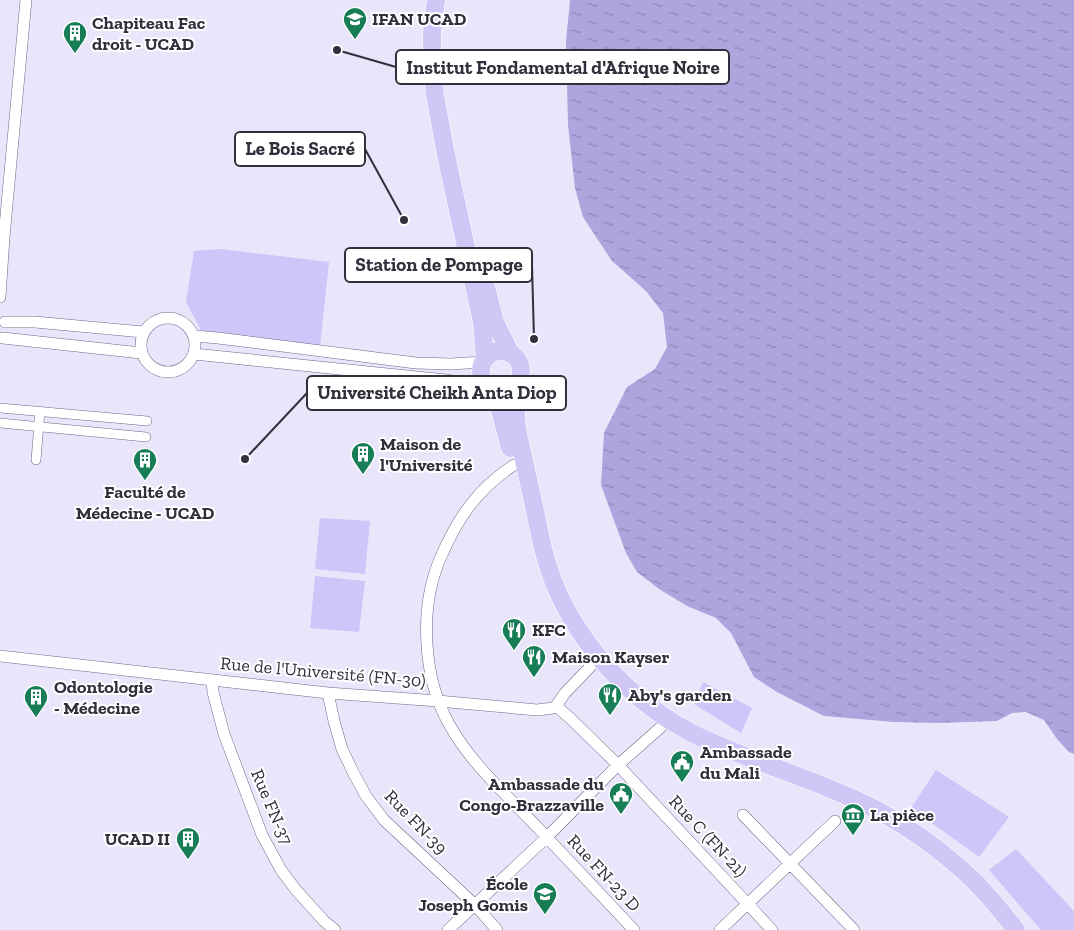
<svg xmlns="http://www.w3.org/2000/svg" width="1074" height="930" font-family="'Zilla Slab',serif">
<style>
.green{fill:#cec5f9}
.water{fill:url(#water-ripples)}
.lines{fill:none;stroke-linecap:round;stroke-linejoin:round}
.pedestrian-casing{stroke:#6e6987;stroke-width:10}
.minor-casing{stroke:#6e6987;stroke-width:12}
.trunk-casing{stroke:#fff;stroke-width:19}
.pedestrian{stroke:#fff;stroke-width:9}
.minor{stroke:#fff;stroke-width:11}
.trunk{stroke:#d0c7f7;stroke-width:18}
.labels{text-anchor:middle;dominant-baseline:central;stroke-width:4;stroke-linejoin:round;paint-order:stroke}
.poi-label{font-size:18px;font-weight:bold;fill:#312f3c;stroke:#fff;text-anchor:start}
.street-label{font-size:18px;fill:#312f3c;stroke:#fff}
.leader{fill:none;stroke:#312f3c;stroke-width:2}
.callout-dot{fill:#312f3c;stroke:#fff;stroke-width:2}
.callout{fill:#fff;stroke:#312f3c;stroke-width:2}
.callout-label{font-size:19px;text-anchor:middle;font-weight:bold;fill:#312f3c}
</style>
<defs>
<pattern id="water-ripples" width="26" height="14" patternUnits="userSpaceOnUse" patternTransform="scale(1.25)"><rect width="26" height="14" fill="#afa4de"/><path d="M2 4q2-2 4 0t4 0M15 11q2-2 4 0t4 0" fill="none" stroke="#8f86b5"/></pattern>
</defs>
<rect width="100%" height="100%" fill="#e9e6fb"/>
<path class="green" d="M221 249 329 262 320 347 202 332 186 302 194 251Z
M320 518 370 521 365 574 315 569Z
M315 576 365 581 359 632 310 628Z
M703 682 752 708 741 733 694 704Z
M936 770 1009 817 979 857 911 808Z
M1016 849 1074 911V930H1041L989 870Z"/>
<path class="water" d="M570 0H1074V754L1069 752 1057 739 1044 720 1026 712 1012 713 997 721 939 723 894 722 824 716 777 692 754 677 731 633 716 618 687 606 659 589 637 572 626 553 601 485 604 433 627 387 655 369 667 347 663 313 646 291 612 261 583 217 575 188 568 125 566 41Z"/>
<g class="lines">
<g class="pedestrian-casing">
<path id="pedestrian" d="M0 408 147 421
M0 423 146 437
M36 460 40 411"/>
</g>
<g class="minor-casing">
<path id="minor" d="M0 297 4 237 26 0
M141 345a27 27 0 1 1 54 0a27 27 0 1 1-54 0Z
M5 322H35L143 332
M194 336 218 338 416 363 451 364 482 362
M3 338 141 353
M194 354 446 380 489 388
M514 465C477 489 457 519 440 559 419 608 423 678 449 724 471 764 507 795 538 828 570 862 602 896 634 930
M0 656 328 693 438 701 537 710 553 708 556 706
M212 680 213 692 224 734 262 835 281 870 296 890 324 921 335 930
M328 693 334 721 342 749 354 774 366 796 384 820 474 904 497 930
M556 706 571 719 618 765 772 930
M556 706 565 693 591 666
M743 815 854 930
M448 930 547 837 618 765 661 727
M720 930 835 821"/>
</g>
<g class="trunk-casing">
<path id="trunk" d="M436 0 432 32V64L435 95 445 150 482 322 485 358
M486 287 495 322 511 354
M481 371a20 20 0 1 1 40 0a20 20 0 1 1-40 0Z
M519 380C517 392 515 404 516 416 516 430 520 443 523 456 527 474 531 493 535 511 539 529 542 548 548 566 571 639 633 706 702 738 758 764 818 780 873 808 909 827 945 853 974 881 989 896 1003 913 1016 930
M495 391 510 448"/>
</g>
<use href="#pedestrian" class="pedestrian"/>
<use href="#minor" class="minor"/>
<use href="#trunk" class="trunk"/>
</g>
<defs>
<g id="university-pin" transform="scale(1.25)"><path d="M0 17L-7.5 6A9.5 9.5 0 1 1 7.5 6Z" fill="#177d56" stroke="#fff"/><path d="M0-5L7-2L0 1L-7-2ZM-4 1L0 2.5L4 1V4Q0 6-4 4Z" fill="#fff"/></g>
<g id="building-pin" transform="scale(1.25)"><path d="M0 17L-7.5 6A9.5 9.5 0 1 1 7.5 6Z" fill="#177d56" stroke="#fff"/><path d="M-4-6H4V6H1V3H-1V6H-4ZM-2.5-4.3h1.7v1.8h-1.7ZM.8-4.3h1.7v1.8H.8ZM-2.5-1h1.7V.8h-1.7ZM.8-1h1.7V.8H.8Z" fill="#fff"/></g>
<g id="restaurant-pin" transform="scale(1.25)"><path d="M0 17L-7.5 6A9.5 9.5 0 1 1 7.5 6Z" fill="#177d56" stroke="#fff"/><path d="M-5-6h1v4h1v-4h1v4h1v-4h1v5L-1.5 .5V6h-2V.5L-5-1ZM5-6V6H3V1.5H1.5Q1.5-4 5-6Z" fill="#fff"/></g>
<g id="civic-pin" transform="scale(1.25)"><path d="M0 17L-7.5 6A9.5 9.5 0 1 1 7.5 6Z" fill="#177d56" stroke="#fff"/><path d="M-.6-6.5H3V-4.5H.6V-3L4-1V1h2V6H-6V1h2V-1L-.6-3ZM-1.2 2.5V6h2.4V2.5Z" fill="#fff"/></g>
<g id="museum-pin" transform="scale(1.25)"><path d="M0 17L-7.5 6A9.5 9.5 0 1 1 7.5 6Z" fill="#177d56" stroke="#fff"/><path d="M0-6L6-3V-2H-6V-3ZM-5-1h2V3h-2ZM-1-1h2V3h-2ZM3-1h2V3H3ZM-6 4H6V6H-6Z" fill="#fff"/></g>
<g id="school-pin" transform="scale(1.25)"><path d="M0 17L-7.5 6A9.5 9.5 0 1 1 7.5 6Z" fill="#177d56" stroke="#fff"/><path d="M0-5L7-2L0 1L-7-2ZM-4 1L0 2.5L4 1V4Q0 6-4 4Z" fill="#fff"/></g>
</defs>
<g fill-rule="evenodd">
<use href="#university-pin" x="355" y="19"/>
<use href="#building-pin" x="75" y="33"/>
<use href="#building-pin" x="363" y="454"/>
<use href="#building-pin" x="145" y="460"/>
<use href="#restaurant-pin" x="514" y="630"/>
<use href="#restaurant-pin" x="534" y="657"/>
<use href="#restaurant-pin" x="610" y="695"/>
<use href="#building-pin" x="36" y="697"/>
<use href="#civic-pin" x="682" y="762"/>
<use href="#civic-pin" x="621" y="794"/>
<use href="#museum-pin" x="853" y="815"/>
<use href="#building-pin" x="188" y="839"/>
<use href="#school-pin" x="545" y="894"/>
</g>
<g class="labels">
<g class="poi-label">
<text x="372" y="19">IFAN UCAD</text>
<text x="92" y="23">Chapiteau Fac<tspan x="92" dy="21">droit - UCAD</tspan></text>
<text x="380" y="444">Maison de<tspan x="380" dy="21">l'Université</tspan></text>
<text x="145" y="492" text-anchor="middle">Faculté de<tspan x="145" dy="21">Médecine - UCAD</tspan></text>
<text x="532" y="630">KFC</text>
<text x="552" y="657">Maison Kayser</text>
<text x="54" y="687">Odontologie<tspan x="54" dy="21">- Médecine</tspan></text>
<text x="628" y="695">Aby's garden</text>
<text x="700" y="752">Ambassade<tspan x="700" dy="21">du Mali</tspan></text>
<text x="604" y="784" text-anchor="end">Ambassade du<tspan x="604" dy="21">Congo-Brazzaville</tspan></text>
<text x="870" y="815">La pièce</text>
<text x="170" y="839" text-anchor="end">UCAD II</text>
<text x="528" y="884" text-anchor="end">École<tspan x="528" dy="21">Joseph Gomis</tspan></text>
</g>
<g class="street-label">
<text transform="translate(323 672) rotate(5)">Rue de l'Université (FN-30)</text>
<text transform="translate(272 807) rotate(67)">Rue FN-37</text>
<text transform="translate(416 822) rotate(46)">Rue FN-39</text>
<text transform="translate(708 836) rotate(47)">Rue C (FN-21)</text>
<text transform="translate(604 873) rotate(47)">Rue FN-23 D</text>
</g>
</g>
<path class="leader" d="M337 50L396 67M404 220L365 149M534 339L532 265M245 459L307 393"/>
<g class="callout-dot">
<circle cx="337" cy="50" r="5"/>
<circle cx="404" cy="220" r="5"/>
<circle cx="534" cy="339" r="5"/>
<circle cx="245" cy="459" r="5"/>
</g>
<g class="callout">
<rect x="396" y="50" width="333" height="34" rx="5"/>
<rect x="235" y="132" width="130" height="34" rx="5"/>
<rect x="345" y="248" width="187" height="34" rx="5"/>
<rect x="307" y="376" width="259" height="34" rx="5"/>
</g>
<g class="callout-label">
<text x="563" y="74">Institut Fondamental d'Afrique Noire</text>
<text x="300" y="155">Le Bois Sacré</text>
<text x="439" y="271">Station de Pompage</text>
<text x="437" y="399">Université Cheikh Anta Diop</text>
</g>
</svg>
